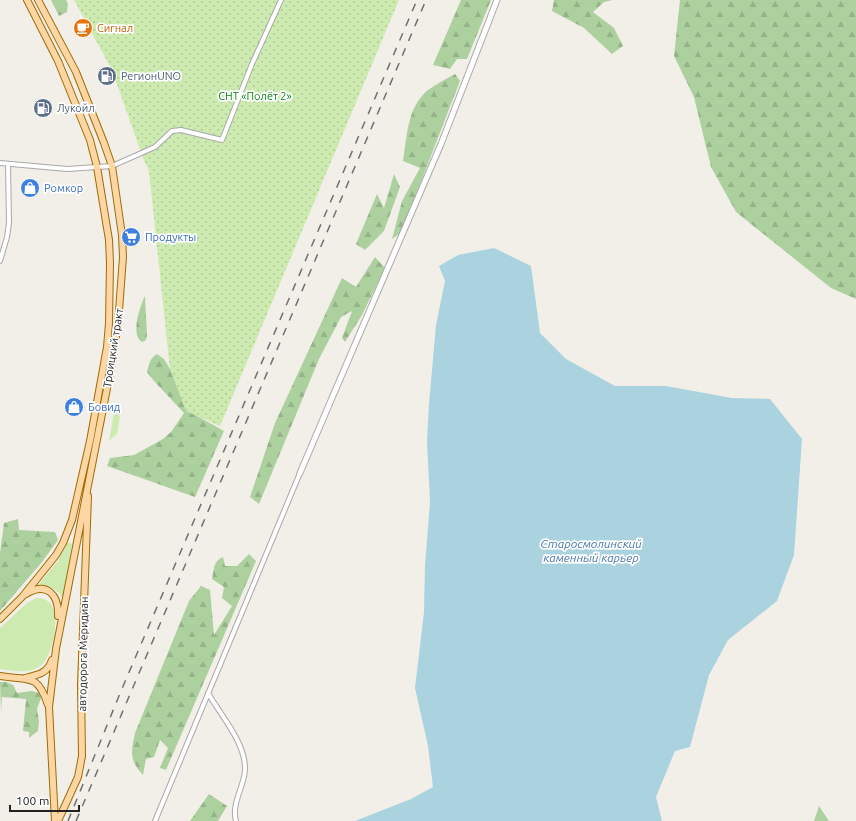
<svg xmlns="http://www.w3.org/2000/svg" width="856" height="821" font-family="Ubuntu,sans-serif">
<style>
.grass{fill:#cdebb0}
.forest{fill:url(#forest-firs)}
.garden{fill:url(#garden-dots)}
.water{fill:#aad3df}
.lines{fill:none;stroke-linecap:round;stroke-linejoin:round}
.minor-casing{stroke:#a9a9a9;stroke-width:6}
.tertiary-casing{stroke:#a9a9a9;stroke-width:7}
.primary-casing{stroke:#a06b00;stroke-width:8}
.minor{stroke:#fff;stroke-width:4}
.tertiary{stroke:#fff;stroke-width:5}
.primary{stroke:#fcd6a4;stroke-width:6}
.rail{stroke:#707070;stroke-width:1.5;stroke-dasharray:8 8;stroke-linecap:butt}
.labels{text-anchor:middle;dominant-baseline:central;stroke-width:3.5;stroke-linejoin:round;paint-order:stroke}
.food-label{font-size:11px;fill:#c56008;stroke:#fff;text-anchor:start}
.service-label{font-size:11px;fill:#4e5e75;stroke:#fff;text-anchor:start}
.park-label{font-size:11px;fill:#0c8416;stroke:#fff}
.shop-label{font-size:11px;fill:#366cbe;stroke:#fff;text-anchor:start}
.street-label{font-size:11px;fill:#222;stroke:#fff}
.water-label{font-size:12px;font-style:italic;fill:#4a7aab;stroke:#fff}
</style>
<defs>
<pattern id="forest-firs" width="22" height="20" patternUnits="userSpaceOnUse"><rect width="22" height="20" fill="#add19e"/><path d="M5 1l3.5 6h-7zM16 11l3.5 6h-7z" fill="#95b388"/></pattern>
<pattern id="garden-dots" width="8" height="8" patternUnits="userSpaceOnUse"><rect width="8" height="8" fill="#cdebb0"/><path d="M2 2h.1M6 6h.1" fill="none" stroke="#b0c997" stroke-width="1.8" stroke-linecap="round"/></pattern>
</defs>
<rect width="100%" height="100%" fill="#f2efe9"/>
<path class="grass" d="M115 407 120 416 117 434 109 441Z
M68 542 72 544 63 598C57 589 49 585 38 585L58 561Z
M36 598C41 598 46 599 50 603 61 615 53 657 40 666 29 674 12 671 0 669V628L27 603Z"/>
<path class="forest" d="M51 0H66L68 4 67 12 59 16Z
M461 0H491L467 59H457L450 69 433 65Z
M554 0H613L604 2 593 12 614 28 623 46 612 54 584 28 552 11Z
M680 0H856V299L831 288 736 212 711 167 694 97 674 56Z
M455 74 460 81 401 233 392 239 402 201 420 168 403 161C407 137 407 107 428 90 436 84 446 79 455 74Z
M394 174 400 187 384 231 365 250 356 244 377 194 384 208Z
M375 257 385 268 362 315 345 342 342 338 352 311 341 317 319 359 259 504 250 497 275 423 342 278 356 287Z
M145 296 147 335 146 340 142 342C130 335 140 306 145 296Z
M157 354 164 359 170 369 188 411 224 431 195 497 107 466 110 458 134 455 163 439 171 432 184 413 154 381 147 372C149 364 150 358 157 354Z
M18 519 19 530 55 532 58 540 42 562 0 611V553L4 523Z
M249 554 256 561 166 770 160 768 168 748 160 740 154 757 146 759 143 775C129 760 131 752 135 733L189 601 201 586 210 590 214 635 232 606 222 598 224 587 212 579C214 570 213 561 223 557L225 566H237Z
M0 682H6L13 685 17 693 32 691 39 693 41 698 37 709 39 721 38 731 29 738V732L23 731 26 699 2 697 1 713Z
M209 794 227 806 218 821H190Z
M819 806 829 821H814Z"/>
<path class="garden" d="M74 0H399L220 426 186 411 170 369 149 171 143 158 112 70Z"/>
<path class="water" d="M494 248 531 266 540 333 566 359 615 386H666L732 398 770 399 802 439 794 555 777 601 728 640 709 675 690 747 675 751 656 797 662 821H355L411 799 433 787 428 746 415 688 424 612 425 565 430 502 427 442 429 404 436 325 445 281 439 266 458 255Z"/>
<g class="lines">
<g class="minor-casing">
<path id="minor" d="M0 163 67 169 112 166 155 147 172 131 181 130 222 140 252 64 281 0
M0 261 7 237 9 223 8 164
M208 693C221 716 246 743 245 770 244 787 231 804 236 821
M155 821 300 473"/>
</g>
<g class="tertiary-casing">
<path id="tertiary" d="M300 473 332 398 441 144 497 0"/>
</g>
<g class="primary-casing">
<path id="primary" d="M38 0 76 72 104 143 112 166 122 235 123 257 118 324 112 363 56 649 49 707 55 821
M26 594C47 581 59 595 58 616
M0 619 23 596 56 555 63 543 72 520 90 441 107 347 109 323 110 263 109 240 97 167 90 140 58 61 27 0
M0 676C29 681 37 672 48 705
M25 678C38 675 48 673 52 660
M58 821 78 777 82 756 81 685 88 496"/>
</g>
<use href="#minor" class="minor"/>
<use href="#tertiary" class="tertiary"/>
<use href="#primary" class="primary"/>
<path class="rail" d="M68 821 121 691 417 0
M76 821 426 0"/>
</g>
<defs>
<g id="cafe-disc" transform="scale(1)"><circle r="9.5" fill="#e8710a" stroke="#fff"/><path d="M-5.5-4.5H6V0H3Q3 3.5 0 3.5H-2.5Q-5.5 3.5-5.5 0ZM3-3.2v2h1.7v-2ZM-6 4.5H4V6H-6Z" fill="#fff"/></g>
<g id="fuel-disc" transform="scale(1)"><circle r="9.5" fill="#5c6f8a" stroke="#fff"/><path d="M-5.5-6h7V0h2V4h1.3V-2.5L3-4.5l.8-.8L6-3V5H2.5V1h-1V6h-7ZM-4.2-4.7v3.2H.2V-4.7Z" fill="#fff"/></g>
<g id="shop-disc" transform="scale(1)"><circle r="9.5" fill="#3f7fe0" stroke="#fff"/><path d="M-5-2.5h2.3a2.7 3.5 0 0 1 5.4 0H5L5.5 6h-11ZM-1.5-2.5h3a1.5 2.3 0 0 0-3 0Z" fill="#fff"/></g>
<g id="supermarket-disc" transform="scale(1)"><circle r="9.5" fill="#3f7fe0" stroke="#fff"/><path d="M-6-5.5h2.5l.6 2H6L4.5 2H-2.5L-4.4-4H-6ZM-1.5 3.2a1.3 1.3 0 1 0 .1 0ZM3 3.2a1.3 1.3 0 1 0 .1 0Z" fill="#fff"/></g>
</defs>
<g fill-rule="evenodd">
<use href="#cafe-disc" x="83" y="28"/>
<use href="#fuel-disc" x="107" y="76"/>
<use href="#fuel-disc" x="43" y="108"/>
<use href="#shop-disc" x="30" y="188"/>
<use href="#supermarket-disc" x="131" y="237"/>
<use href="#shop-disc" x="74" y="407"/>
</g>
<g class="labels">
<g class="food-label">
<text x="97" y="28">Сигнал</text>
</g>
<g class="service-label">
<text x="121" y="76">РегионUNO</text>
<text x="57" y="108">Лукойл</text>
</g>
<g class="park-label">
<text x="255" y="96">СНТ «Полёт 2»</text>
</g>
<g class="shop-label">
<text x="44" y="188">Ромкор</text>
<text x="145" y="237">Продукты</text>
<text x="88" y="407">Бовид</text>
</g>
<g class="street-label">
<text transform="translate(113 348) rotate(-81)">Троицкий тракт</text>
<text transform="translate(83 654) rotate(-89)">автодорога Меридиан</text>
</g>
<g class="water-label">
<text x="591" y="543">Старосмолинский<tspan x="591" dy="14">каменный карьер</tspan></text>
</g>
</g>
<path d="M10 805v6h69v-6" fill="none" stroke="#222222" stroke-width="2"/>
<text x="16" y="805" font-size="12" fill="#222222" stroke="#ffffff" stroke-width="3" paint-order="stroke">100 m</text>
</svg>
